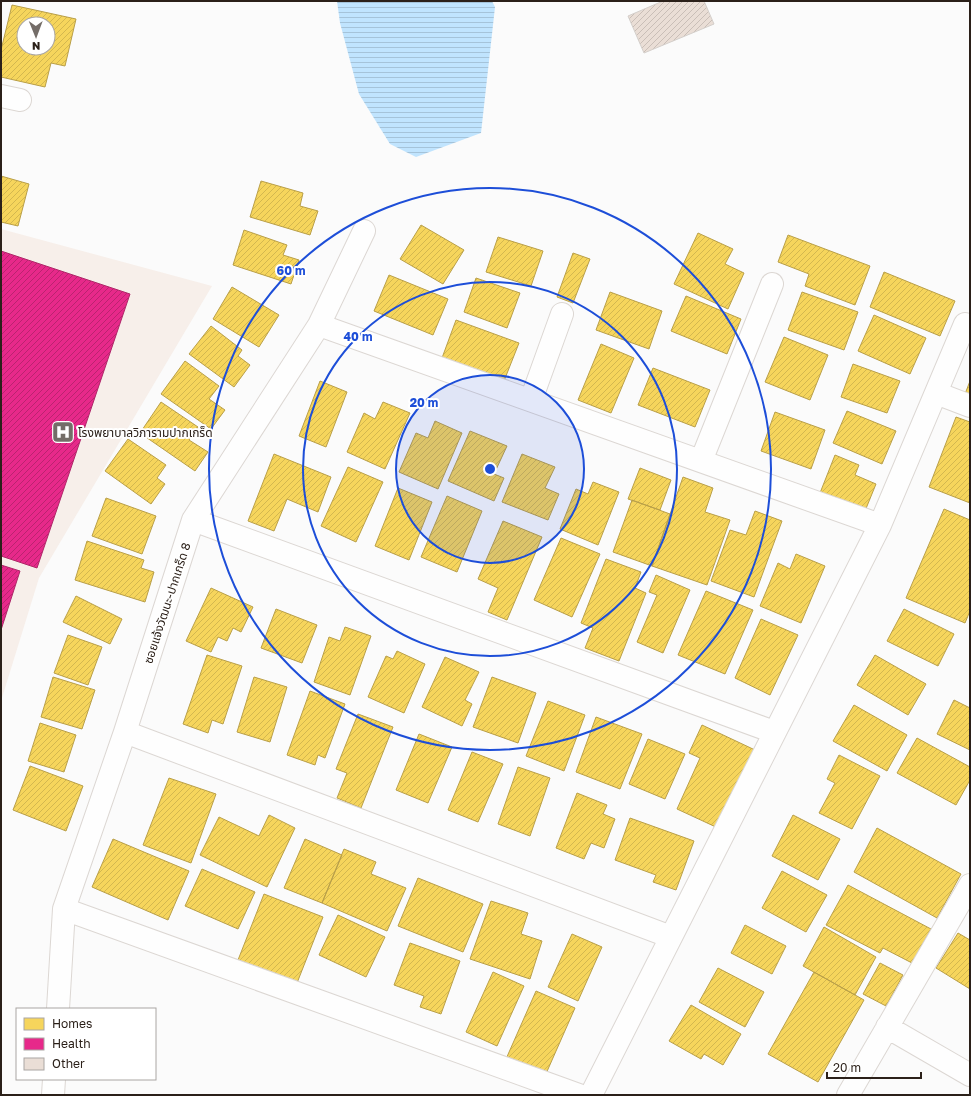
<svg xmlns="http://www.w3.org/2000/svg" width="971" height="1096" font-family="'Golos Text','Noto Sans Thai',sans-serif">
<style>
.built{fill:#f7efea}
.water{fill:url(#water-rules)}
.homes{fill:url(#homes-hatch);stroke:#b99f48;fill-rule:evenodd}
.health{fill:url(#health-hatch);stroke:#af2668}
.building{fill:url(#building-hatch);stroke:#d4cfcb}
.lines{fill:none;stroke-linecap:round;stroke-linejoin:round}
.minor-casing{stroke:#dcd7d3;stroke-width:24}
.minor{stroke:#fefefe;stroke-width:22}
.ring{fill:none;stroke:#1d4ed8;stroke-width:2}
.labels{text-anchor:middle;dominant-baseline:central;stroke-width:4;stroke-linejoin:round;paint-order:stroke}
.poi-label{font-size:12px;fill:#2b2019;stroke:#fff;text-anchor:start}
.street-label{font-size:12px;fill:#2b2019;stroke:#fff}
.centre{fill:#1d4ed8;stroke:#fff;stroke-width:2}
.ring-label{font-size:12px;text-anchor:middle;font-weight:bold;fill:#1d4ed8;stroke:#fff;stroke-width:4;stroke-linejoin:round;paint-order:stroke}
</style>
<defs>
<pattern id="water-rules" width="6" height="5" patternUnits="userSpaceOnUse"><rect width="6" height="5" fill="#c0e4fe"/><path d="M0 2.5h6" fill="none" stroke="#a5c3d9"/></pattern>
<pattern id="homes-hatch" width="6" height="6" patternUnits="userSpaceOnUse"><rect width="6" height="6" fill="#f6d55c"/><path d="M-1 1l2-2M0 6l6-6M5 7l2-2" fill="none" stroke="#d3b74f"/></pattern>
<pattern id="health-hatch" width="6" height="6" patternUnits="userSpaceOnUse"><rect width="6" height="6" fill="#e7298a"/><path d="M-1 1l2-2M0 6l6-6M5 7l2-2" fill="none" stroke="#bb2370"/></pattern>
<pattern id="building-hatch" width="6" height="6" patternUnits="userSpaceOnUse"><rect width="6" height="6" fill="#eaded6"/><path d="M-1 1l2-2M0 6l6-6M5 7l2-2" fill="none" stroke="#c9beb7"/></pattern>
</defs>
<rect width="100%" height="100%" fill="#fbfbfb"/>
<path class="built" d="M1 229 212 286 39 578 1 701Z"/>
<path class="water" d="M337 1H492L495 7 481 133 416 157 390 144 359 94 340 23Z"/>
<path class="homes" d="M12 5 76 19 65 66 51 63 45 87 1 77V50ZM24 24H48V48H24Z
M1 176 29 184 18 226 1 222Z
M261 181 303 193 300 206 318 211 310 235 250 217Z
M421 225 464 250 443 284 400 259Z
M244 230 287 245 283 255 299 260 291 284 233 265Z
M698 233 733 249 725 264 744 273 728 309 674 284Z
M788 235 870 266 855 305 805 286 809 274 778 262Z
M498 237 543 251 531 286 486 272Z
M573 253 590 259 573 303 557 297Z
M884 272 955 301 940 336 870 307Z
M389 275 448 299 433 335 374 311Z
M476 278 520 293 507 328 464 312Z
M232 287 279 315 259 347 213 319Z
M610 292 662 311 649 349 596 330Z
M802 292 858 312 844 350 788 330Z
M686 296 741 319 727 354 671 331Z
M874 315 926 338 910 374 858 351Z
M456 320 519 343 504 381 442 358Z
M211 326 242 350 238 356 250 365 234 387 189 354Z
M784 337 828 355 810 400 765 382Z
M601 344 634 358 611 413 578 400Z
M185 361 219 386 209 399 225 410 211 429 161 394Z
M853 364 900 381 887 413 841 397Z
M653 368 710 390 695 427 638 405Z
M320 381 347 392 326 447 299 436Z
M970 381V397L965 394Z
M161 402 198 427 189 440 208 452 195 471 140 433Z
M383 402 410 413 385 469 347 452 364 413 375 419Z
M847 411 896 431 882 464 833 443Z
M775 412 825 430 811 469 761 451Z
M956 417 970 422V503L929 487Z
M435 421 462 433 438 489 399 472 416 433 428 438Z
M470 431 507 446 494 474 504 478 494 501 448 481Z
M128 439 166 465 157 478 165 484 151 504 105 471Z
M274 454 331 477 318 512 287 499 274 531 248 521Z
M522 454 555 467 545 488 559 494 548 520 502 502Z
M835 455 859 465 855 475 876 484 865 511 820 493Z
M348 467 383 482 356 542 321 526Z
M640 468 671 480 660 510 628 499Z
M683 477 713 488 705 512 730 520 707 585 652 566Z
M593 482 619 492 598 545 560 529 576 489 588 494Z
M398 488 432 502 409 560 375 546Z
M447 496 482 511 457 572 421 557Z
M106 498 156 516 142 554 92 536Z
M632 500 670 514 652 566 613 552Z
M944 509 970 520V611L965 623 906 598Z
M755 511 782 521 754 597 711 581 730 530 746 535Z
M503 521 542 537 507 620 488 612 498 588 478 579Z
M561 538 600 554 572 617 534 600Z
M87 541 144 560 141 568 154 572 145 602 75 580Z
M796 554 825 566 801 623 760 606 778 563 790 569Z
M606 559 641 572 635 588 646 593 619 661 585 648 593 628 581 623Z
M656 575 690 590 663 653 637 642 657 595 649 592Z
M211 588 253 607 241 632 233 628 227 641 218 637 211 652 186 641Z
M706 591 753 610 725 674 678 655Z
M76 596 122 619 110 644 63 622Z
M276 609 317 625 302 663 261 648Z
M904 609 954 634 938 666 887 641Z
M761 619 798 635 770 695 735 678Z
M345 627 371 636 350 695 314 682 329 637 340 641Z
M68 635 102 647 88 685 54 673Z
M397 651 425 664 404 713 368 697 386 656 393 659Z
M207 655 242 666 223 724 212 720 208 733 183 724Z
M875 655 926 684 908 715 857 685Z
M445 657 479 672 465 700 472 704 462 726 422 707Z
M53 677 95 690 82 729 41 717Z
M254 677 287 687 270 742 237 732Z
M492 677 536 693 518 743 473 727Z
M310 691 345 704 325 758 318 755 315 765 287 755Z
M954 700 970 708V750L937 734Z
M548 701 585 715 564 771 526 756Z
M854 705 907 735 887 771 833 741Z
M358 714 393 727 361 808 337 798 347 773 336 769Z
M596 717 642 734 620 789 576 772Z
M40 723 76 735 64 772 28 761Z
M702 725 755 750 718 828 677 809 700 758 689 753Z
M419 734 452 747 428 803 396 790Z
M917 738 970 767V780L956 805 897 773Z
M648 739 685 754 665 799 629 784Z
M472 752 503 764 478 822 448 810Z
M839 755 880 776 852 829 819 813 835 783 827 779Z
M30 766 83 786 66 831 13 810Z
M518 767 550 778 530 836 498 824Z
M169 778 216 794 191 863 143 845Z
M577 793 607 805 603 814 615 819 604 848 591 843 584 859 556 848Z
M269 815 295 828 267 887 200 855 219 817 259 836Z
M793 815 840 839 818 880 772 856Z
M630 818 694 841 676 890 653 882 656 875 615 860Z
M877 828 961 874 937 918 854 872Z
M113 839 189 871 168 920 92 887Z
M305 839 342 855 322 903 284 888Z
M344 849 376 862 371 874 406 888 387 931 322 903Z
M202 869 255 892 238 929 185 906Z
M782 871 827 895 806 932 762 908Z
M418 878 483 904 463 952 398 926Z
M848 885 931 929 912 963 883 948 880 953 826 925Z
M264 894 323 917 297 983 238 960Z
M491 901 528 913 521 934 542 941 530 979 470 959Z
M338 915 385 937 366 977 319 955Z
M745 925 786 946 772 974 731 953Z
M824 927 876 957 855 995 803 966Z
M958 933 970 940V989L936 968Z
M572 934 602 947 578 1001 548 987Z
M410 943 460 961 441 1014 420 1007 424 996 394 985Z
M880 963 903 975 886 1006 863 994Z
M718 968 764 992 745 1027 699 1002Z
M493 972 524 986 497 1046 466 1032Z
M814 972 864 1000 818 1082 768 1054Z
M536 991 575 1008 545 1076 506 1059Z
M691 1005 741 1034 723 1065 704 1054 701 1059 669 1041Z"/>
<path class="health" d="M1 251 130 294 37 568 1 556Z
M1 565 20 571 1 630Z"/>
<path class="building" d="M663 1H704L714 24 644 53 628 16Z"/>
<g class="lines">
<g class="minor-casing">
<path id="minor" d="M1 96 20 100
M319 325 880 525
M936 393 970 406
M531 400 562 314
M701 461 772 284
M193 520 774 732
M125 732 671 937
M64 909 579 1095
M58 1009 64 909 125 732 193 520 319 325 364 231
M887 1027 970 1075
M53 1095 54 1079
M591 1095 880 525 965 324
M848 1095 970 885"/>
</g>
<use href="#minor" class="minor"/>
</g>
<circle cx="490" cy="469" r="94" fill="#1d4ed8" fill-opacity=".12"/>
<g class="ring">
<circle cx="490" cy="469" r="94"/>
<circle cx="490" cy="469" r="187"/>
<circle cx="490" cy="469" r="281"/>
</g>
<defs>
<g id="hospital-square" transform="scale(1.15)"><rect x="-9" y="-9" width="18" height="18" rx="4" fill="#746d68" stroke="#fff"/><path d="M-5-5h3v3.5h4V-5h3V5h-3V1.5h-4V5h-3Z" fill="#fff"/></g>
</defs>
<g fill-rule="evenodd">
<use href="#hospital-square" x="63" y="432"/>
</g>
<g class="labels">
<g class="poi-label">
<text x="78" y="432">โรงพยาบาลวิภารามปากเกร็ด</text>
</g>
<g class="street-label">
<text transform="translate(167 603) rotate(-72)">ซอยแจ้งวัฒนะ-ปากเกร็ด 8</text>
</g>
</g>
<circle cx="490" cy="469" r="6" class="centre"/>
<g class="ring-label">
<text x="291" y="275">60 m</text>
<text x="358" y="341">40 m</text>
<text x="424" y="407">20 m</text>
</g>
<rect width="971" height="1096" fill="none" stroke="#2b2019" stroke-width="4"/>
<rect x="16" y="1008" width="140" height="72" fill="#ffffff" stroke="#aaa6a3"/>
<rect x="24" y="1018" width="20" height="12" fill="#f6d55c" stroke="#aaa6a3"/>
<text x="52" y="1028" font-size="12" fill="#2b2019">Homes</text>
<rect x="24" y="1038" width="20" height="12" fill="#e7298a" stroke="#aaa6a3"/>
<text x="52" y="1048" font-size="12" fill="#2b2019">Health</text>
<rect x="24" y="1058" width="20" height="12" fill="#eaded6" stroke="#aaa6a3"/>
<text x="52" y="1068" font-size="12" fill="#2b2019">Other</text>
<g transform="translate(36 36) rotate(179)"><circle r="19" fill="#ffffff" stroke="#aaa6a3"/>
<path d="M0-3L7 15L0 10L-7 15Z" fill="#746d68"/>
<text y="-6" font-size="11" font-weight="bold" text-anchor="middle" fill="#2b2019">N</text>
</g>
<path d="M827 1072v6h94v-6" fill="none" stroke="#2b2019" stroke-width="2"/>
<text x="833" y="1072" font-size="12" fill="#2b2019" stroke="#ffffff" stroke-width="3" paint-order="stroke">20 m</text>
</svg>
